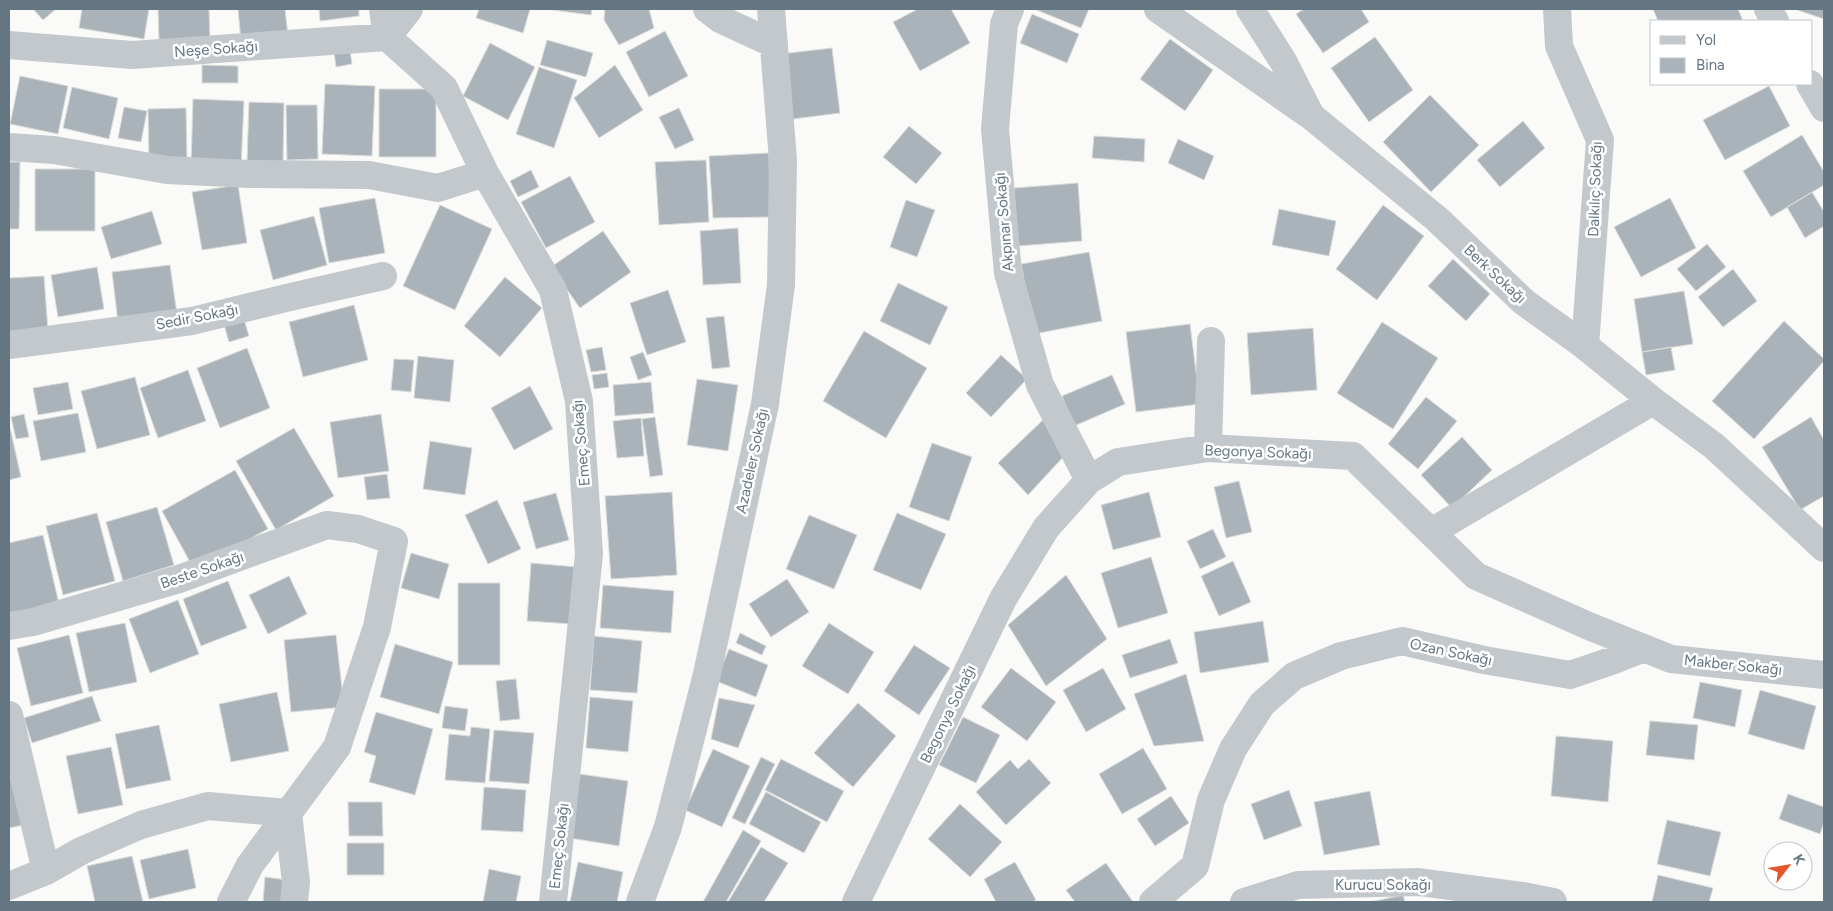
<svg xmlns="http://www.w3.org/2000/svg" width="1833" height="911" font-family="Figtree,sans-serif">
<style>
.building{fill:#aab3b9;stroke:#dcdcda}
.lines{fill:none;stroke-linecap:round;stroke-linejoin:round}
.minor{stroke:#c3c8cc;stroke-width:28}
.labels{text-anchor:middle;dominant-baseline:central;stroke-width:5;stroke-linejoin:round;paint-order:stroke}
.street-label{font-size:15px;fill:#657683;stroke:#fff}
</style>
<rect width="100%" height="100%" fill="#fafaf8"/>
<path class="building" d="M33 9H56L43 20Z
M82 9H149L144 39 79 28Z
M158 9H209L210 39 159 40Z
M238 9H285L288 36 241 41Z
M319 9H359V16L320 21Z
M479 9H530L523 33 476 18Z
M545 9H592L591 15Z
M605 9H649L654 28 619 45 604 20Z
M918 9H951L970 43 920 71 893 22Z
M1034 9H1089L1081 28Z
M1304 9H1361L1369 22 1323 53 1296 14Z
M1653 9H1738L1743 21H1658Z
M1798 9H1824V19L1797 10Z
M1032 14 1079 34 1067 63 1020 43Z
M665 31 688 76 649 97 626 52Z
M1375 37 1413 90 1369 122 1331 68Z
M1170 39 1213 70 1185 111 1140 79Z
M547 40 593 53 586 77 540 65Z
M490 43 535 67 508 120 463 96Z
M832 48 840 113 786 120 780 54Z
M350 50 352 64 336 67 334 52Z
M202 65 238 66V83H202Z
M615 65 643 110 599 138 574 98Z
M539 67 577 80 554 148 516 134Z
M20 76 68 86 58 134 10 124Z
M325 84 375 86 372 156 322 154Z
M1769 86 1790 126 1725 160 1703 120Z
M72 87 118 98 109 139 63 128Z
M379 89H436V157H379Z
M1430 95 1479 145 1431 192 1383 142Z
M193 99 244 101 241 168 191 165Z
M249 102 284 103 283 162 247 161Z
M286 105H317L318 159 287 160Z
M124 107 147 111 141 142 118 138Z
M186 108 187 160H149L148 109Z
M679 108 694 140 675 149 659 117Z
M1523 121 1545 148 1500 187 1477 160Z
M909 126 942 153 916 184 883 157Z
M1802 135 1824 172V185L1771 217 1743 171Z
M1094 136 1145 139 1144 162 1092 158Z
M1178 139 1214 156 1204 180 1168 163Z
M769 153 770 217 713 218 709 156Z
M706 160 709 222 659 225 655 162Z
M9 162H20L19 229H9Z
M35 169H95V231H35Z
M531 170 539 187 518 197 510 181Z
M570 176 595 222 546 248 521 202Z
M1078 183 1082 241 1018 246 1014 188Z
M238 185 247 243 202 250 192 192Z
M1812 192 1824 212V226L1805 238 1787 207Z
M375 198 385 253 329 263 319 208Z
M1670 198 1696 248 1641 277 1614 227Z
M906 200 935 210 917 257 890 247Z
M440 205 492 229 455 310 403 286Z
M1383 205 1424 236 1377 300 1336 269Z
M1279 209 1336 221 1329 256 1272 245Z
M152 211 162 244 111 259 101 227Z
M314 216 327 265 273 280 260 230Z
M738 228 741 283 703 285 700 231Z
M603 231 631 272 580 308 551 267Z
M1707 244 1726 267 1696 291 1677 269Z
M1089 252 1102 321 1034 334 1021 264Z
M1453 259 1490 294 1466 321 1428 286Z
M170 265 177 314 118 322 112 272Z
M97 267 104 309 58 317 51 275Z
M1733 269 1757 301 1723 327 1698 297Z
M44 276 48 331 9 333V278Z
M505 277 542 308 500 357 464 326Z
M898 283 948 307 930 345 880 321Z
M668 290 686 342 647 355 630 303Z
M1684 291 1693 344 1642 352 1634 299Z
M354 305 368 360 303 377 289 322Z
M243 316 249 336 229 342 223 321Z
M724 316 730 367 712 369 706 318Z
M1784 321 1824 359V361L1754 439 1712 401Z
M1382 322 1438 358 1393 429 1337 393Z
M1190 324 1200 404 1136 412 1126 332Z
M1313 328 1317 390 1251 395 1247 333Z
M864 331 927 368 886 438 823 401Z
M602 347 606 370 591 372 586 350Z
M1671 347 1675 370 1646 375 1642 352Z
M247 348 270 408 220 428 197 368Z
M643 352 652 375 638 380 630 357Z
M1001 355 1027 379 991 417 966 393Z
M418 356 454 360 450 402 414 398Z
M394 359 414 360 411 392 391 390Z
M188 370 206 421 158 438 140 388Z
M607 373 609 387 594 389 592 375Z
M1112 375 1125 404 1074 426 1062 396Z
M135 377 150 435 97 449 81 391Z
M697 379 738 385 728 451 687 445Z
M68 382 73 409 38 415 33 388Z
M651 382 654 413 615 416 613 385Z
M530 386 553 429 514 450 491 408Z
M1426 397 1457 421 1418 469 1388 444Z
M78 413 86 452 41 461 33 421Z
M24 414 29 437 16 439 11 417Z
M381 414 389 471 338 478 330 422Z
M655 417 663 475 650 477 642 419Z
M1046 417 1065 455 1028 495 998 463Z
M1811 417 1824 440V496L1800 510 1762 447Z
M641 418 644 456 617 458 613 421Z
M9 423 21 477 9 480Z
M294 428 334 496 276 530 236 461Z
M1462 437 1492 470 1452 508 1421 475Z
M430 441 472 448 465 495 423 489Z
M932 443 972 457 949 521 909 507Z
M235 470 268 529 194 569 162 511Z
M387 474 390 498 367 500 364 477Z
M1239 481 1252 532 1226 538 1214 487Z
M672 492 677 575 611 579 605 496Z
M1149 492 1161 537 1113 550 1101 505Z
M556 493 569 540 536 549 523 502Z
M497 500 521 549 488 564 465 515Z
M157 507 174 565 123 581 106 522Z
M97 513 115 581 63 595 46 526Z
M897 513 946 534 921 590 873 570Z
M809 515 857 535 834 589 786 569Z
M1213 529 1226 557 1200 569 1187 541Z
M43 535 59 604 9 615V543Z
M411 553 449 564 439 599 401 588Z
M1151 557 1168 613 1118 628 1101 573Z
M1233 561 1251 602 1219 616 1201 576Z
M531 563 577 567 572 624 527 621Z
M1066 575 1107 639 1046 686 1008 625Z
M289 576 307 614 268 634 249 595Z
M787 579 809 612 771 637 749 604Z
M228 581 247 628 201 646 183 599Z
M458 583H500V665H458Z
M603 585 674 591 671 633 600 628Z
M178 600 199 654 150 673 129 619Z
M1263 621 1269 662 1200 673 1194 632Z
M125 623 137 682 89 692 76 633Z
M829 623 874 652 848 694 802 666Z
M740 633 766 646 762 655 736 643Z
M69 635 83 693 31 706 17 648Z
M336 635 344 707 291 712 284 640Z
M594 636 642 641 637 693 590 690Z
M1170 639 1178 663 1130 678 1122 655Z
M395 644 453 662 439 714 380 697Z
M914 645 950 668 919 715 884 691Z
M729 649 768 665 756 697 716 681Z
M1011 668 1056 702 1027 741 981 707Z
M1103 668 1126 709 1086 732 1063 690Z
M1186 674 1204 741 1154 746 1134 694Z
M516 679 520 719 500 721 496 681Z
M1700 682 1742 690 1735 727 1693 718Z
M1760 690 1816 706 1804 750 1748 734Z
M277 692 289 751 231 762 219 704Z
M92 696 101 721 32 743 24 718Z
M590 697 633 701 628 752 586 748Z
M719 698 755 705 738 748 711 739Z
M858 703 896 736 853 787 814 753Z
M445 706 468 709 465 731 442 728Z
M376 712 433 729 415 795 369 782 376 756 364 752Z
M963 717 1000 735 976 783 939 765Z
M1650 721 1698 725 1694 760 1646 755Z
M159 725 171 780 126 789 115 734Z
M471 727 490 729 485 783 445 780 449 734 470 736Z
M494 730 534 733 529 784 489 781Z
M1556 736 1613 741 1608 802 1551 796Z
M111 747 123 805 78 814 66 756Z
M1143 748 1167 789 1122 814 1099 774Z
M713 749 750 766 722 827 685 810Z
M761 757 775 764 745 824 732 818Z
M781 759 844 791 827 822 765 790Z
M1029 759 1051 783 1006 825 976 792 1010 760 1018 769Z
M9 770 23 825 9 828Z
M580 774 628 781 619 846 570 838Z
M484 787 526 790 523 832 481 830Z
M1289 790 1302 826 1264 840 1251 804Z
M1370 791 1380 845 1324 855 1314 802Z
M766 792 821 822 804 853 749 824Z
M1788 794 1824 807V822L1820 834 1779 819Z
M1171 796 1189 823 1155 846 1137 819Z
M348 802H382L383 836H349Z
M960 804 1002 842 970 877 928 839Z
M1667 820 1721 832 1710 876 1657 864Z
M743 830 761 841 726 902H703Z
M347 843H384V875H347Z
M761 847 788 863 764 902H728Z
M188 849 196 888 149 899 140 860Z
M132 856 143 902H95L87 866Z
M578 862 623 872 617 902H570Z
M1015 862 1036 900 1032 902H996L984 879Z
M1106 863 1133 902H1075L1066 890Z
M489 869 521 876 516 902H483Z
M1658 875 1713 888 1709 902H1652Z
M265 877 287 880 284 902H263Z
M1403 895 1405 902H1370Z"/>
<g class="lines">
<path class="minor" d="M383 9 387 37 444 88 485 173 553 290 579 401 589 554 553 902
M707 9 720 19 774 44
M1010 9 1004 24 995 129 1008 273 1040 385 1089 480
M1158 9 1311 116 1437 219 1524 302 1585 346 1653 401 1714 446 1824 548
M1250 9 1283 61 1310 114
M1557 9 1559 46 1600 140 1585 346
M1768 9 1775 21
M9 45 132 55 387 37 409 9
M1810 84 1824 108
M9 147 54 150 167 170 250 174 369 175 438 188 485 173
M9 345 192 321 286 298 383 276
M1208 448 1211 341
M1431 532 1653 401
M9 626 33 622 179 579 327 525 358 529 394 541 377 627 337 747 250 865 231 902
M9 715 46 871
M288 813 296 882 294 902
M9 886 46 871 81 851 141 825 208 806 288 813
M640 902 668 827 707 674 765 404 781 285 783 160 771 9
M856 902 1003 599 1046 528 1089 480 1118 462 1208 448 1353 456 1476 576 1591 627 1671 659 1824 675
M1153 902 1195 866 1211 800 1233 749 1262 704 1294 676 1341 656 1402 641 1484 660 1570 675 1614 660 1644 648
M1244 902 1298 885 1419 882 1523 896 1553 902"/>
</g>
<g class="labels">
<g class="street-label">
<text transform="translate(216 49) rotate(-4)">Neşe Sokağı</text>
<text transform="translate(1595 189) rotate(-88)">Dalkılıç Sokağı</text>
<text transform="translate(1004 222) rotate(-95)">Akpınar Sokağı</text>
<text transform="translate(1495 274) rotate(43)">Berk Sokağı</text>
<text transform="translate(197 317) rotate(-11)">Sedir Sokağı</text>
<text transform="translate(581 443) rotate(-95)">Emeç Sokağı</text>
<text transform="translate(1258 452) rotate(2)">Begonya Sokağı</text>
<text transform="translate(752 461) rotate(-78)">Azadeler Sokağı</text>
<text transform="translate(202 570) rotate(-19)">Beste Sokağı</text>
<text transform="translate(1451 652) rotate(12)">Ozan Sokağı</text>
<text transform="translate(1733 665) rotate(6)">Makber Sokağı</text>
<text transform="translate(948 714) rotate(-64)">Begonya Sokağı</text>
<text transform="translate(559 846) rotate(-84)">Emeç Sokağı</text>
<text x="1383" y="885">Kurucu Sokağı</text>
</g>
</g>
<rect width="1833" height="911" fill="none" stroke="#657683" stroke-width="20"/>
<rect x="1650" y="20" width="162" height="65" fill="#ffffff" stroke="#c1c8cd"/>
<rect x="1660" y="36" width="25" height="8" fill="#c3c8cc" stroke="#c1c8cd"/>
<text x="1696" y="45" font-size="15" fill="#657683">Yol</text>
<rect x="1660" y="58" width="25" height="15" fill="#aab3b9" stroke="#c1c8cd"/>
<text x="1696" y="70" font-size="15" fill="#657683">Bina</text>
<g transform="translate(1788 866) rotate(59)"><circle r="24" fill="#ffffff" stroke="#c1c8cd"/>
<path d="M0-4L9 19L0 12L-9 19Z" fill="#e4572e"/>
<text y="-8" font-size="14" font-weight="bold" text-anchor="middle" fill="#657683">K</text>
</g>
</svg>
